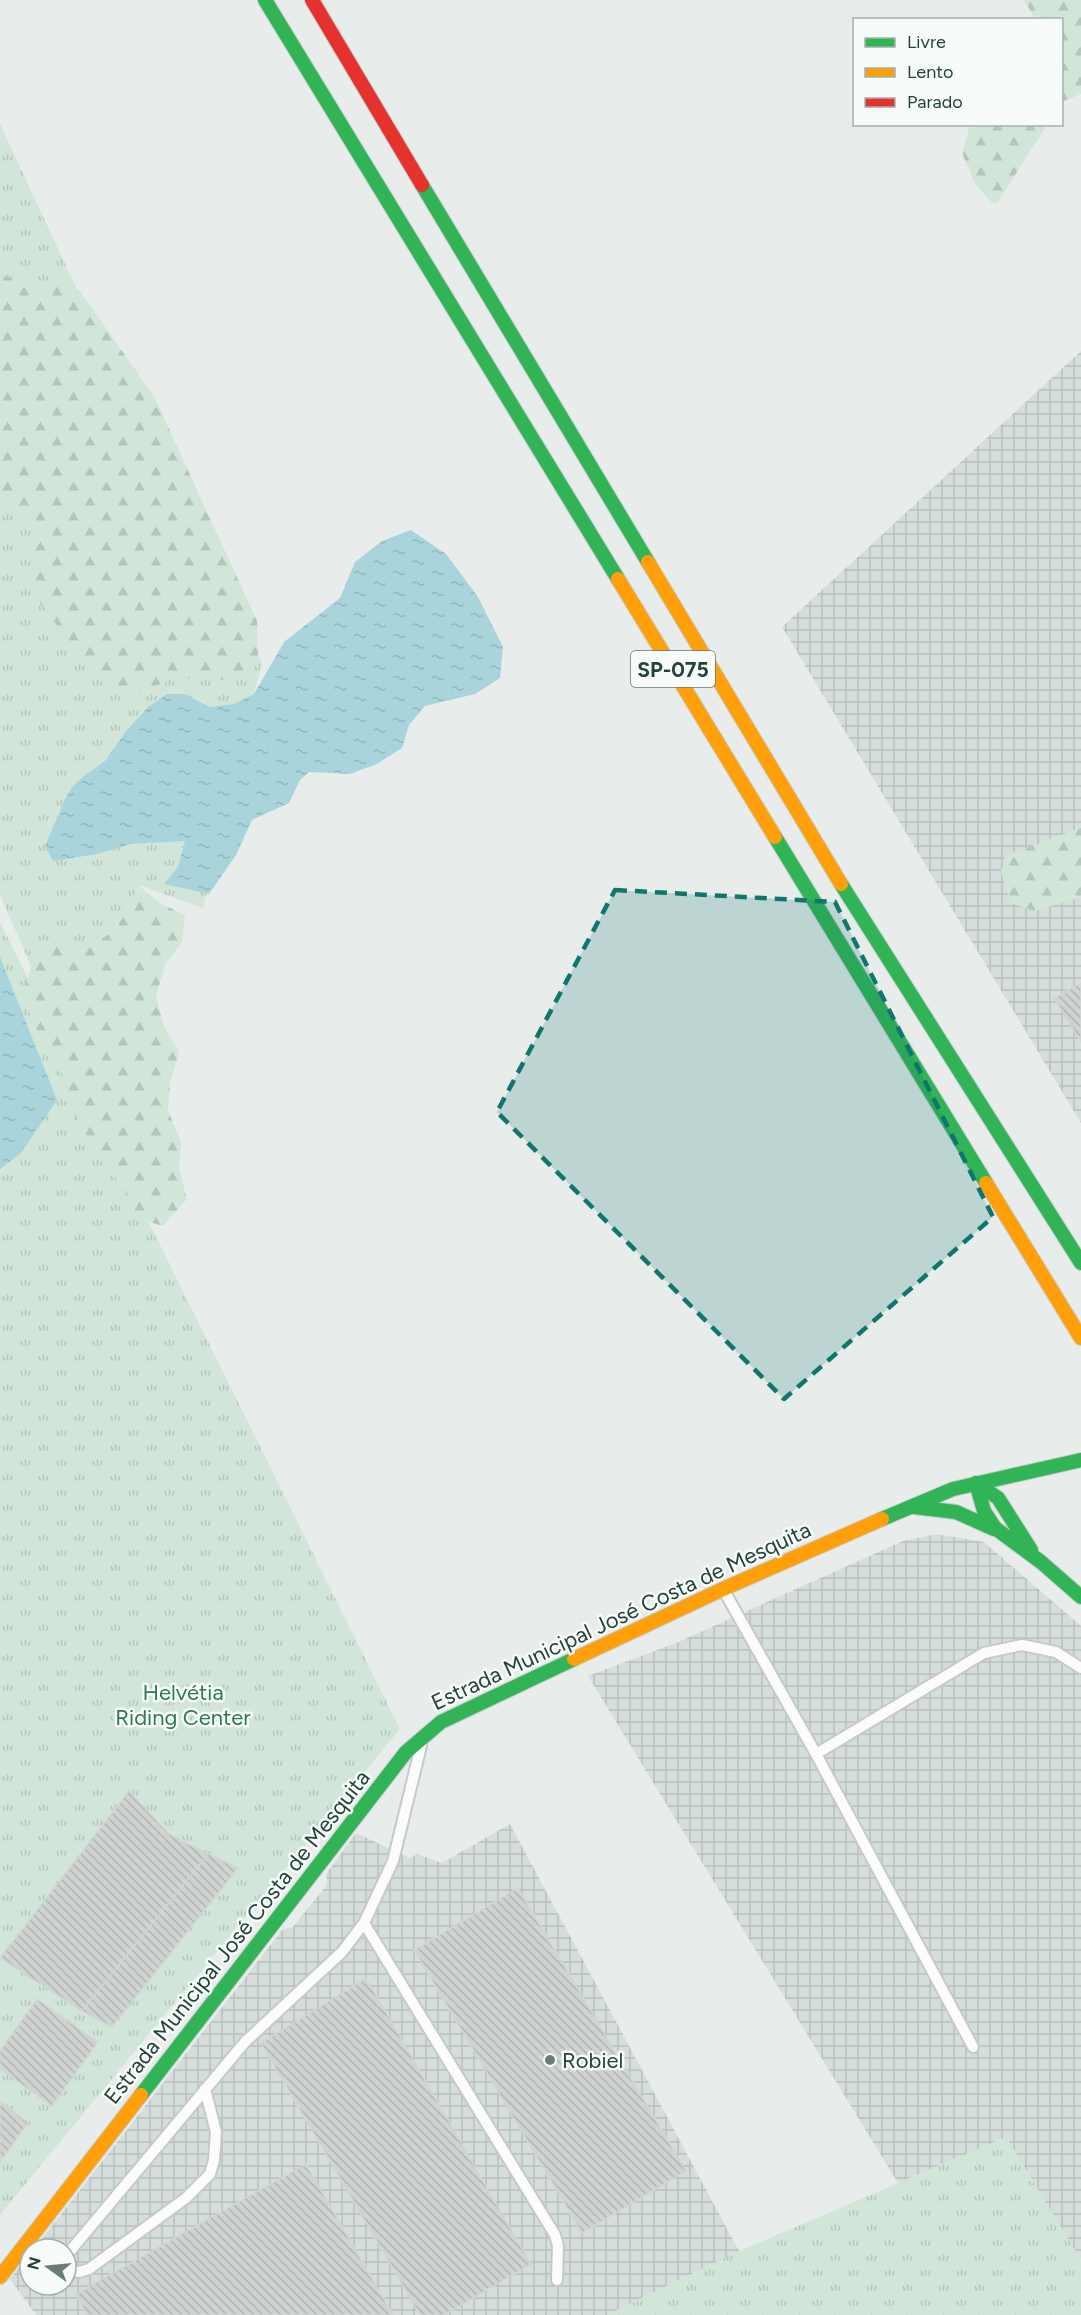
<svg xmlns="http://www.w3.org/2000/svg" width="1081" height="2315" font-family="Figtree,sans-serif">
<style>
.industrial{fill:url(#industrial-grid)}
.grass{fill:url(#grass-tufts)}
.forest{fill:url(#forest-firs)}
.water{fill:url(#water-ripples)}
.building{fill:url(#building-back-hatch);stroke:#d1d6d4;stroke-width:1.5}
.lines{fill:none;stroke-linecap:round;stroke-linejoin:round}
.lane-casing{stroke:#c5cac8;stroke-width:14}
.fast-casing{stroke:#c3cbc8;stroke-width:16}
.slow-casing{stroke:#c3cbc8;stroke-width:16}
.jam-casing{stroke:#c3cbc8;stroke-width:16}
.lane{stroke:#fcfcfc;stroke-width:10}
.fast{stroke:#30b455;stroke-width:14}
.slow{stroke:#ff9f0a;stroke-width:14}
.jam{stroke:#e5322d;stroke-width:14}
.marked{fill:#0f766e;fill-opacity:0.2;stroke:#0f766e;stroke-width:4.5;stroke-dasharray:12 8;stroke-linejoin:round}
.poi-dot{fill:#697e78;stroke:#f7fbf9;stroke-width:2}
.labels{text-anchor:middle;dominant-baseline:central;stroke-width:5;stroke-linejoin:round;paint-order:stroke}
.shield{fill:#f7fbf9;stroke:#637a73;stroke-width:1.5}
.shield-label{font-size:21px;font-weight:bold;fill:#24423a}
.street-label{font-size:22px;fill:#24423a;stroke:#f7fbf9}
.park-label{font-size:22px;fill:#2d7a4b;stroke:#f7fbf9}
.poi-label{font-size:22px;fill:#24423a;stroke:#f7fbf9;text-anchor:start}
</style>
<defs>
<pattern id="industrial-grid" width="8" height="8" patternUnits="userSpaceOnUse" patternTransform="scale(1.5)"><rect width="8" height="8" fill="#d6dedb"/><path d="M0 4h8M4 0v8" fill="none" stroke="#b8c0bd"/></pattern>
<pattern id="grass-tufts" width="24" height="20" patternUnits="userSpaceOnUse" patternTransform="scale(1.5)"><rect width="24" height="20" fill="#d1e6d8"/><path d="M3 7l-1-3M5 7V3M7 7l1-3M15 17l-1-3M17 17v-4M19 17l1-3" fill="none" stroke="#b3c6ba"/></pattern>
<pattern id="forest-firs" width="22" height="20" patternUnits="userSpaceOnUse" patternTransform="scale(1.5)"><rect width="22" height="20" fill="#d1e6d8"/><path d="M5 1l3.5 6h-7zM16 11l3.5 6h-7z" fill="#b3c6ba"/></pattern>
<pattern id="water-ripples" width="26" height="14" patternUnits="userSpaceOnUse" patternTransform="scale(1.5)"><rect width="26" height="14" fill="#a9d4db"/><path d="M2 4q2-2 4 0t4 0M15 11q2-2 4 0t4 0" fill="none" stroke="#91b7bd"/></pattern>
<pattern id="building-back-hatch" width="6" height="6" patternUnits="userSpaceOnUse" patternTransform="scale(1.5)"><rect width="6" height="6" fill="#cfd4d2"/><path d="M-1 5l2 2M0 0l6 6M5-1l2 2" fill="none" stroke="#b2b7b5"/></pattern>
</defs>
<rect width="100%" height="100%" fill="#e8edeb"/>
<path class="industrial" d="M1081 351V828L1005 856 1034 911 1081 897V1123L782 627Z
M937 1534 984 1542 1081 1626V2260L1006 2137 898 2183 588 1676 676 1643 903 1541Z
M510 1824 739 2251 607 2315H36L10 2279 30 2254V2285H66V2249H34L283 1929 292 1928 327 1885 326 1874 356 1833 410 1858 417 1854 442 1863Z"/>
<path class="grass" d="M0 124 74 283 262 662 203 908 138 885C122 924 118 930 82 951L44 942 31 966 0 895Z
M0 922 400 1729 0 2215Z
M1006 2137 1081 2260V2315H607L739 2251Z"/>
<path class="forest" d="M1024 0H1081V94L1062 102V20L1035 19Z
M970 125H1047L998 202 993 204 975 184 962 153Z
M4 276 80 291 155 398 257 621 258 659 233 680 174 678 130 697 106 687 29 590 33 534 0 504V278Z
M1081 828V897L1034 911 1011 903 1001 872 1005 856Z
M138 885 160 903 185 915 182 942 165 965 156 996 164 1026 179 1052 170 1083 168 1110 181 1142 179 1169 187 1199 163 1226 132 1217 124 1187 103 1164 73 1111 65 1081 36 1028 23 997 31 966 44 942 82 951C119 930 122 924 138 885Z"/>
<path class="water" d="M411 530 446 554 478 597 503 647 500 678 475 694 425 706 409 725 402 748 377 764 350 774 309 772 300 780 289 803 252 820 236 855 209 894 164 884 178 867 185 841 131 844 97 854 53 861 45 846 65 799 73 786 84 776 105 761 127 730 148 707 167 694H184L210 707 234 704 254 694 284 642 340 598 355 562 382 541Z
M0 957 57 1100 21 1153 0 1169Z"/>
<path class="building" d="M1081 983V1042L1054 998Z
M129 1791 169 1834 208 1854 82 2011 0 1958Z
M208 1854 238 1868 112 2027 82 2011Z
M518 1888 686 2171 582 2233 414 1950Z
M366 1978 531 2264 444 2315H420L261 2043Z
M37 1999 98 2042 52 2106 0 2069V2051Z
M0 2101 28 2123 0 2162Z
M306 2164 393 2315H87L76 2294Z"/>
<g class="lines">
<g class="lane-casing">
<path id="lane" d="M723 1589 816 1754 973 2047
M816 1754 984 1653 1022 1645 1056 1652 1081 1668
M364 1923 555 2235 558 2246 557 2280
M66 2256 245 2042 342 1952 364 1923 393 1861 421 1746
M66 2270 79 2272 89 2269 186 2198 210 2174 214 2160 216 2132 205 2089"/>
</g>
<g class="fast-casing">
<path id="fast" d="M265 0 618 579
M422 185 648 562
M775 837 986 1183
M841 884 1081 1263
M976 1483 984 1511 995 1528 1041 1562 1081 1597
M976 1483 998 1498 1031 1550
M914 1507 956 1512 994 1529
M882 1519 953 1489 1081 1460
M141 2095 406 1752 441 1722 574 1659"/>
</g>
<g class="slow-casing">
<path id="slow" d="M648 562 841 884
M618 579 775 837
M986 1183 1081 1338
M574 1659 723 1589 882 1519
M0 2277 141 2095"/>
</g>
<g class="jam-casing">
<path id="jam" d="M312 0 422 185"/>
</g>
<use href="#lane" class="lane"/>
<use href="#fast" class="fast"/>
<use href="#slow" class="slow"/>
<use href="#jam" class="jam"/>
</g>
<path class="marked" d="M615 890 835 902 993 1217 784 1399 497 1112Z"/>
<circle class="poi-dot" cx="550" cy="2060" r="6"/>
<g class="labels">
<rect class="shield" x="631" y="651" width="84" height="36" rx="4.5"/>
<g class="shield-label">
<text x="673" y="669">SP-075</text>
</g>
<g class="street-label">
<text transform="translate(621 1616) rotate(-25)">Estrada Municipal José Costa de Mesquita</text>
<text transform="translate(237 1937) rotate(-52)">Estrada Municipal José Costa de Mesquita</text>
</g>
<g class="park-label">
<text x="183" y="1692">Helvétia<tspan x="183" dy="25">Riding Center</tspan></text>
</g>
<g class="poi-label">
<text x="562" y="2060">Robiel</text>
</g>
</g>
<rect x="853" y="18" width="210" height="108" fill="#f7fbf9" stroke="#a3b1ad" stroke-width="1.5"/>
<rect x="865" y="38" width="30" height="9" fill="#30b455" stroke="#a3b1ad" stroke-width="1.5"/>
<text x="907" y="48" font-size="18" fill="#24423a">Livre</text>
<rect x="865" y="68" width="30" height="9" fill="#ff9f0a" stroke="#a3b1ad" stroke-width="1.5"/>
<text x="907" y="78" font-size="18" fill="#24423a">Lento</text>
<rect x="865" y="98" width="30" height="9" fill="#e5322d" stroke="#a3b1ad" stroke-width="1.5"/>
<text x="907" y="108" font-size="18" fill="#24423a">Parado</text>
<g transform="translate(48 2267) rotate(285)"><circle r="28" fill="#f7fbf9" stroke="#a3b1ad" stroke-width="1.5"/>
<path d="M0-4.5L10 22L0 15L-10 22Z" fill="#697e78"/>
<text y="-9" font-size="16" font-weight="bold" text-anchor="middle" fill="#24423a">N</text>
</g>
</svg>
